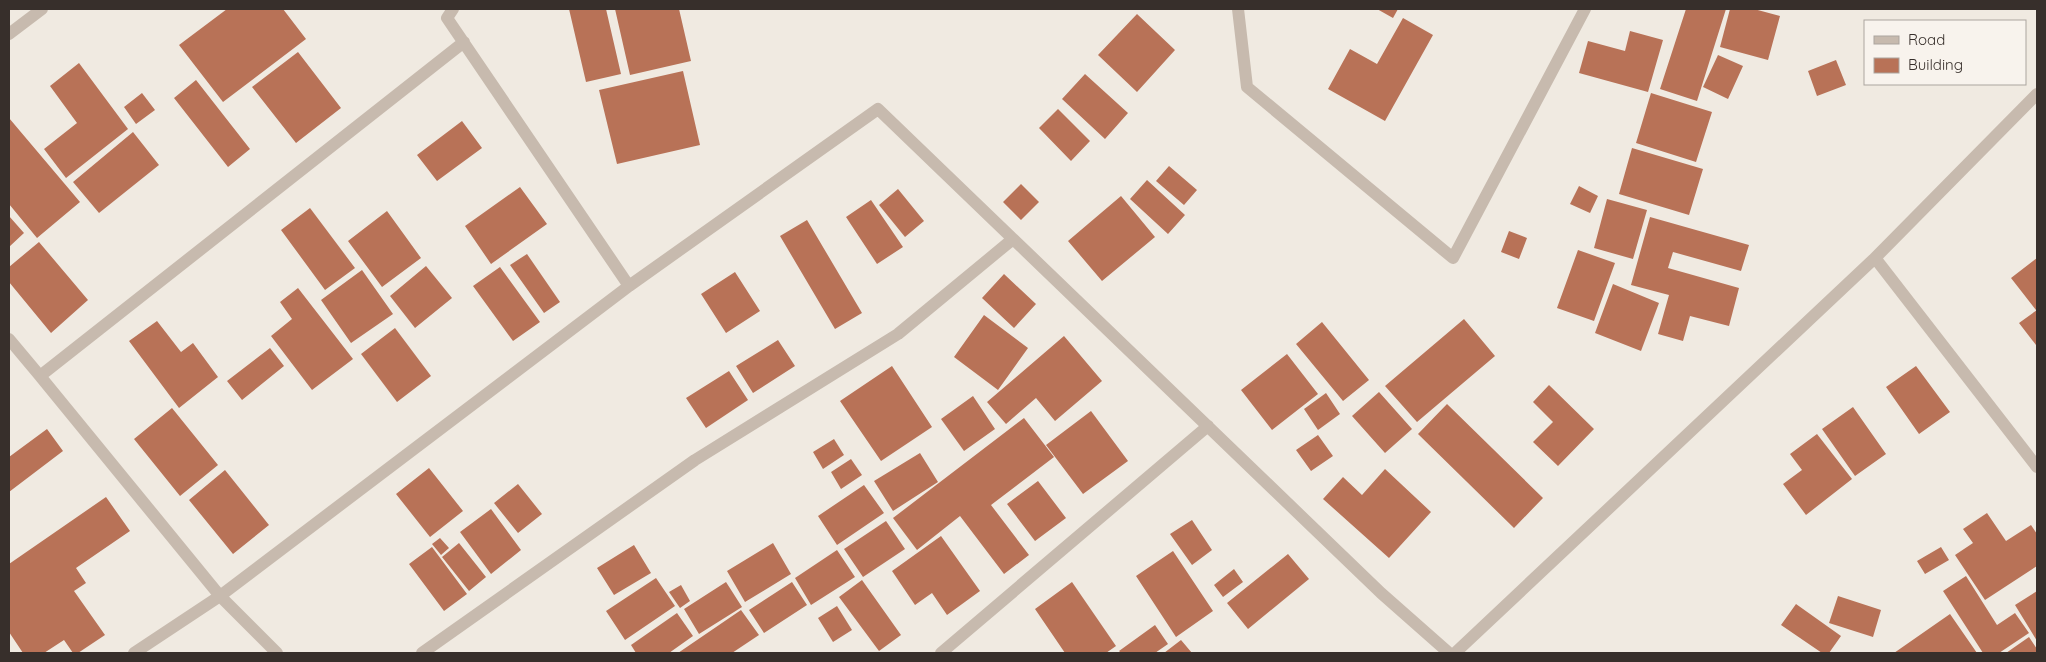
<svg xmlns="http://www.w3.org/2000/svg" width="2046" height="662" font-family="Quicksand,sans-serif">
<style>
.building{fill:#b87257}
.lines{fill:none;stroke-linecap:round;stroke-linejoin:round}
.minor{stroke:#c7baae;stroke-width:12}
</style>
<rect width="100%" height="100%" fill="#f0eae1"/>
<path class="building" d="M227 9H283L306 39 223 102 179 45Z
M569 9H606L621 74 586 82Z
M615 9H679L691 61 630 75Z
M1377 9H1398L1393 18Z
M1686 9H1726L1697 101 1660 89Z
M1730 9H1754L1780 16 1768 60 1720 47Z
M1137 14 1175 50 1137 92 1098 55Z
M1403 18 1433 35 1385 121 1328 89 1350 49 1377 64Z
M1630 31 1663 40 1648 92 1579 73 1588 41 1625 51Z
M298 52 341 108 296 143 252 87Z
M1718 55 1743 66 1728 99 1703 87Z
M1836 60 1846 85 1817 96 1808 71Z
M79 63 128 129 66 178 44 149 77 123 50 86Z
M683 71 700 145 617 164 599 90Z
M1085 74 1128 113 1105 139 1062 99Z
M196 80 250 149 228 167 174 98Z
M142 93 155 110 136 124 124 107Z
M1651 93 1712 112 1696 162 1636 143Z
M1058 109 1090 141 1071 161 1039 128Z
M9 118 80 202 37 238 9 204Z
M462 121 482 148 437 181 417 155Z
M133 132 159 165 99 213 73 182Z
M1632 148 1703 169 1689 215 1619 194Z
M1169 166 1197 190 1184 205 1156 181Z
M1147 180 1185 215 1168 234 1130 199Z
M1021 184 1039 202 1021 220 1003 202Z
M1579 186 1598 196 1590 213 1570 204Z
M520 187 547 224 491 264 465 226Z
M898 189 924 221 905 237 879 205Z
M1121 196 1155 237 1102 281 1068 241Z
M1607 199 1647 210 1633 259 1594 248Z
M871 200 903 247 877 264 846 217Z
M310 208 355 268 325 290 281 230Z
M387 211 421 258 382 287 348 241Z
M9 216 24 233 9 247Z
M1650 217 1749 245 1741 271 1673 252 1668 268 1739 288 1729 326 1690 316 1683 341 1658 334 1669 295 1631 285Z
M807 220 862 313 835 329 780 236Z
M1509 231 1527 238 1519 259 1501 252Z
M39 242 88 300 51 333 9 282V267Z
M1578 250 1615 263 1594 321 1557 308Z
M527 254 560 302 544 313 510 265Z
M2037 258V308L2036 310 2011 278Z
M426 266 452 298 415 328 390 296Z
M500 267 540 322 513 341 473 286Z
M362 270 393 314 351 343 321 300Z
M735 272 760 311 726 333 701 294Z
M1004 274 1036 304 1014 328 982 298Z
M1613 284 1659 303 1641 351 1595 333Z
M298 288 353 359 312 390 271 336 292 319 280 302Z
M2037 310V344L2036 345 2019 323Z
M984 315 1028 348 998 390 954 357Z
M1464 319 1495 356 1417 422 1385 386Z
M157 321 181 352 193 343 218 377 179 408 129 341Z
M1322 322 1369 380 1343 401 1296 344Z
M395 328 431 376 397 402 361 354Z
M1064 336 1102 381 1055 421 1036 398 1006 424 987 402Z
M778 340 795 366 753 393 736 366Z
M270 348 284 366 242 400 227 381Z
M1287 354 1318 394 1272 430 1241 390Z
M892 366 932 427 881 461 840 401Z
M1916 366 1950 412 1919 434 1886 387Z
M729 371 748 400 706 428 686 398Z
M1549 385 1594 429 1558 466 1533 442 1553 422 1533 402Z
M1379 392 1412 429 1385 453 1352 416Z
M1326 393 1340 414 1318 430 1304 409Z
M973 396 995 429 964 451 941 419Z
M1447 404 1543 498 1514 528 1418 434Z
M1853 407 1886 454 1855 476 1822 429Z
M172 408 218 465 180 496 134 439Z
M1091 411 1128 461 1083 494 1046 445Z
M1024 418 1054 457 991 505 1029 555 1004 574 960 516 917 550 893 518Z
M47 429 63 451 9 492V457Z
M1817 434 1852 479 1806 515 1783 484 1802 470 1790 454Z
M1318 435 1333 456 1311 471 1296 450Z
M834 439 844 455 823 469 813 452Z
M920 453 938 482 893 511 874 481Z
M851 459 862 475 841 489 831 472Z
M429 468 463 511 430 537 396 494Z
M1385 469 1431 512 1389 558 1323 499 1343 477 1362 495Z
M225 470 269 525 233 554 189 500Z
M1038 481 1066 518 1035 541 1007 504Z
M518 484 542 514 518 533 494 503Z
M864 485 884 513 837 545 818 516Z
M106 497 130 531 76 568 86 583 74 591 105 635 78 653H73L64 640 44 653H23L9 632V564Z
M491 509 521 550 491 574 460 532Z
M1987 513 2006 541 2031 525 2037 534V566L1985 600 1955 555 1973 543 1963 529Z
M1192 520 1212 550 1192 565 1170 534Z
M886 521 905 549 863 577 844 549Z
M941 536 980 591 947 615 932 593 915 605 892 571Z
M440 538 449 548 441 555 432 544Z
M459 543 486 577 469 591 442 557Z
M773 543 791 574 745 602 727 571Z
M634 545 651 573 614 595 597 568Z
M432 547 467 594 444 611 409 564Z
M1941 547 1949 560 1925 574 1917 561Z
M837 550 855 577 811 605 795 578Z
M1173 551 1213 611 1176 637 1136 576Z
M1288 554 1309 579 1248 629 1227 603Z
M1234 569 1243 582 1223 597 1214 585Z
M1966 576 1997 625 2015 613 2029 633 1999 653H1983L1943 591Z
M656 578 675 606 625 640 606 611Z
M862 580 901 635 879 651 839 597Z
M726 582 742 607 699 634 684 609Z
M792 582 807 605 764 633 749 610Z
M1072 582 1116 646 1106 653H1065L1035 609Z
M681 585 690 601 680 608 669 592Z
M2037 591V641L2015 605Z
M1838 596 1881 610 1873 637 1829 623Z
M1796 604 1841 636 1829 653H1822L1781 625Z
M837 606 852 630 833 642 818 618Z
M741 610 759 635 732 653H678Z
M677 613 693 636 669 653H636L631 645Z
M1950 614 1977 653H1894Z
M1155 625 1168 644 1155 653H1121L1119 651Z
M2029 637 2037 649V653H2006Z
M1181 640 1192 653H1164Z"/>
<g class="lines">
<path class="minor" d="M453 9 447 18 629 286 878 109 1381 593 1449 653
M1238 9 1247 87 1453 258 1585 9
M9 34 42 9
M2037 94 1875 258 2037 467
M9 339 40 376 464 42
M40 376 220 596 629 286
M134 653 220 596 277 653
M422 653 695 460 898 334 1013 239
M941 653 1208 426
M1455 653 1875 258"/>
</g>
<rect width="2046" height="662" fill="none" stroke="#372f2b" stroke-width="20"/>
<rect x="1864" y="20" width="162" height="65" fill="#f8f3ed" stroke="#aba59f"/>
<rect x="1874" y="36" width="25" height="8" fill="#c7baae" stroke="#aba59f"/>
<text x="1908" y="45" font-size="15" fill="#372f2b">Road</text>
<rect x="1874" y="58" width="25" height="15" fill="#b87257" stroke="#aba59f"/>
<text x="1908" y="70" font-size="15" fill="#372f2b">Building</text>
</svg>
